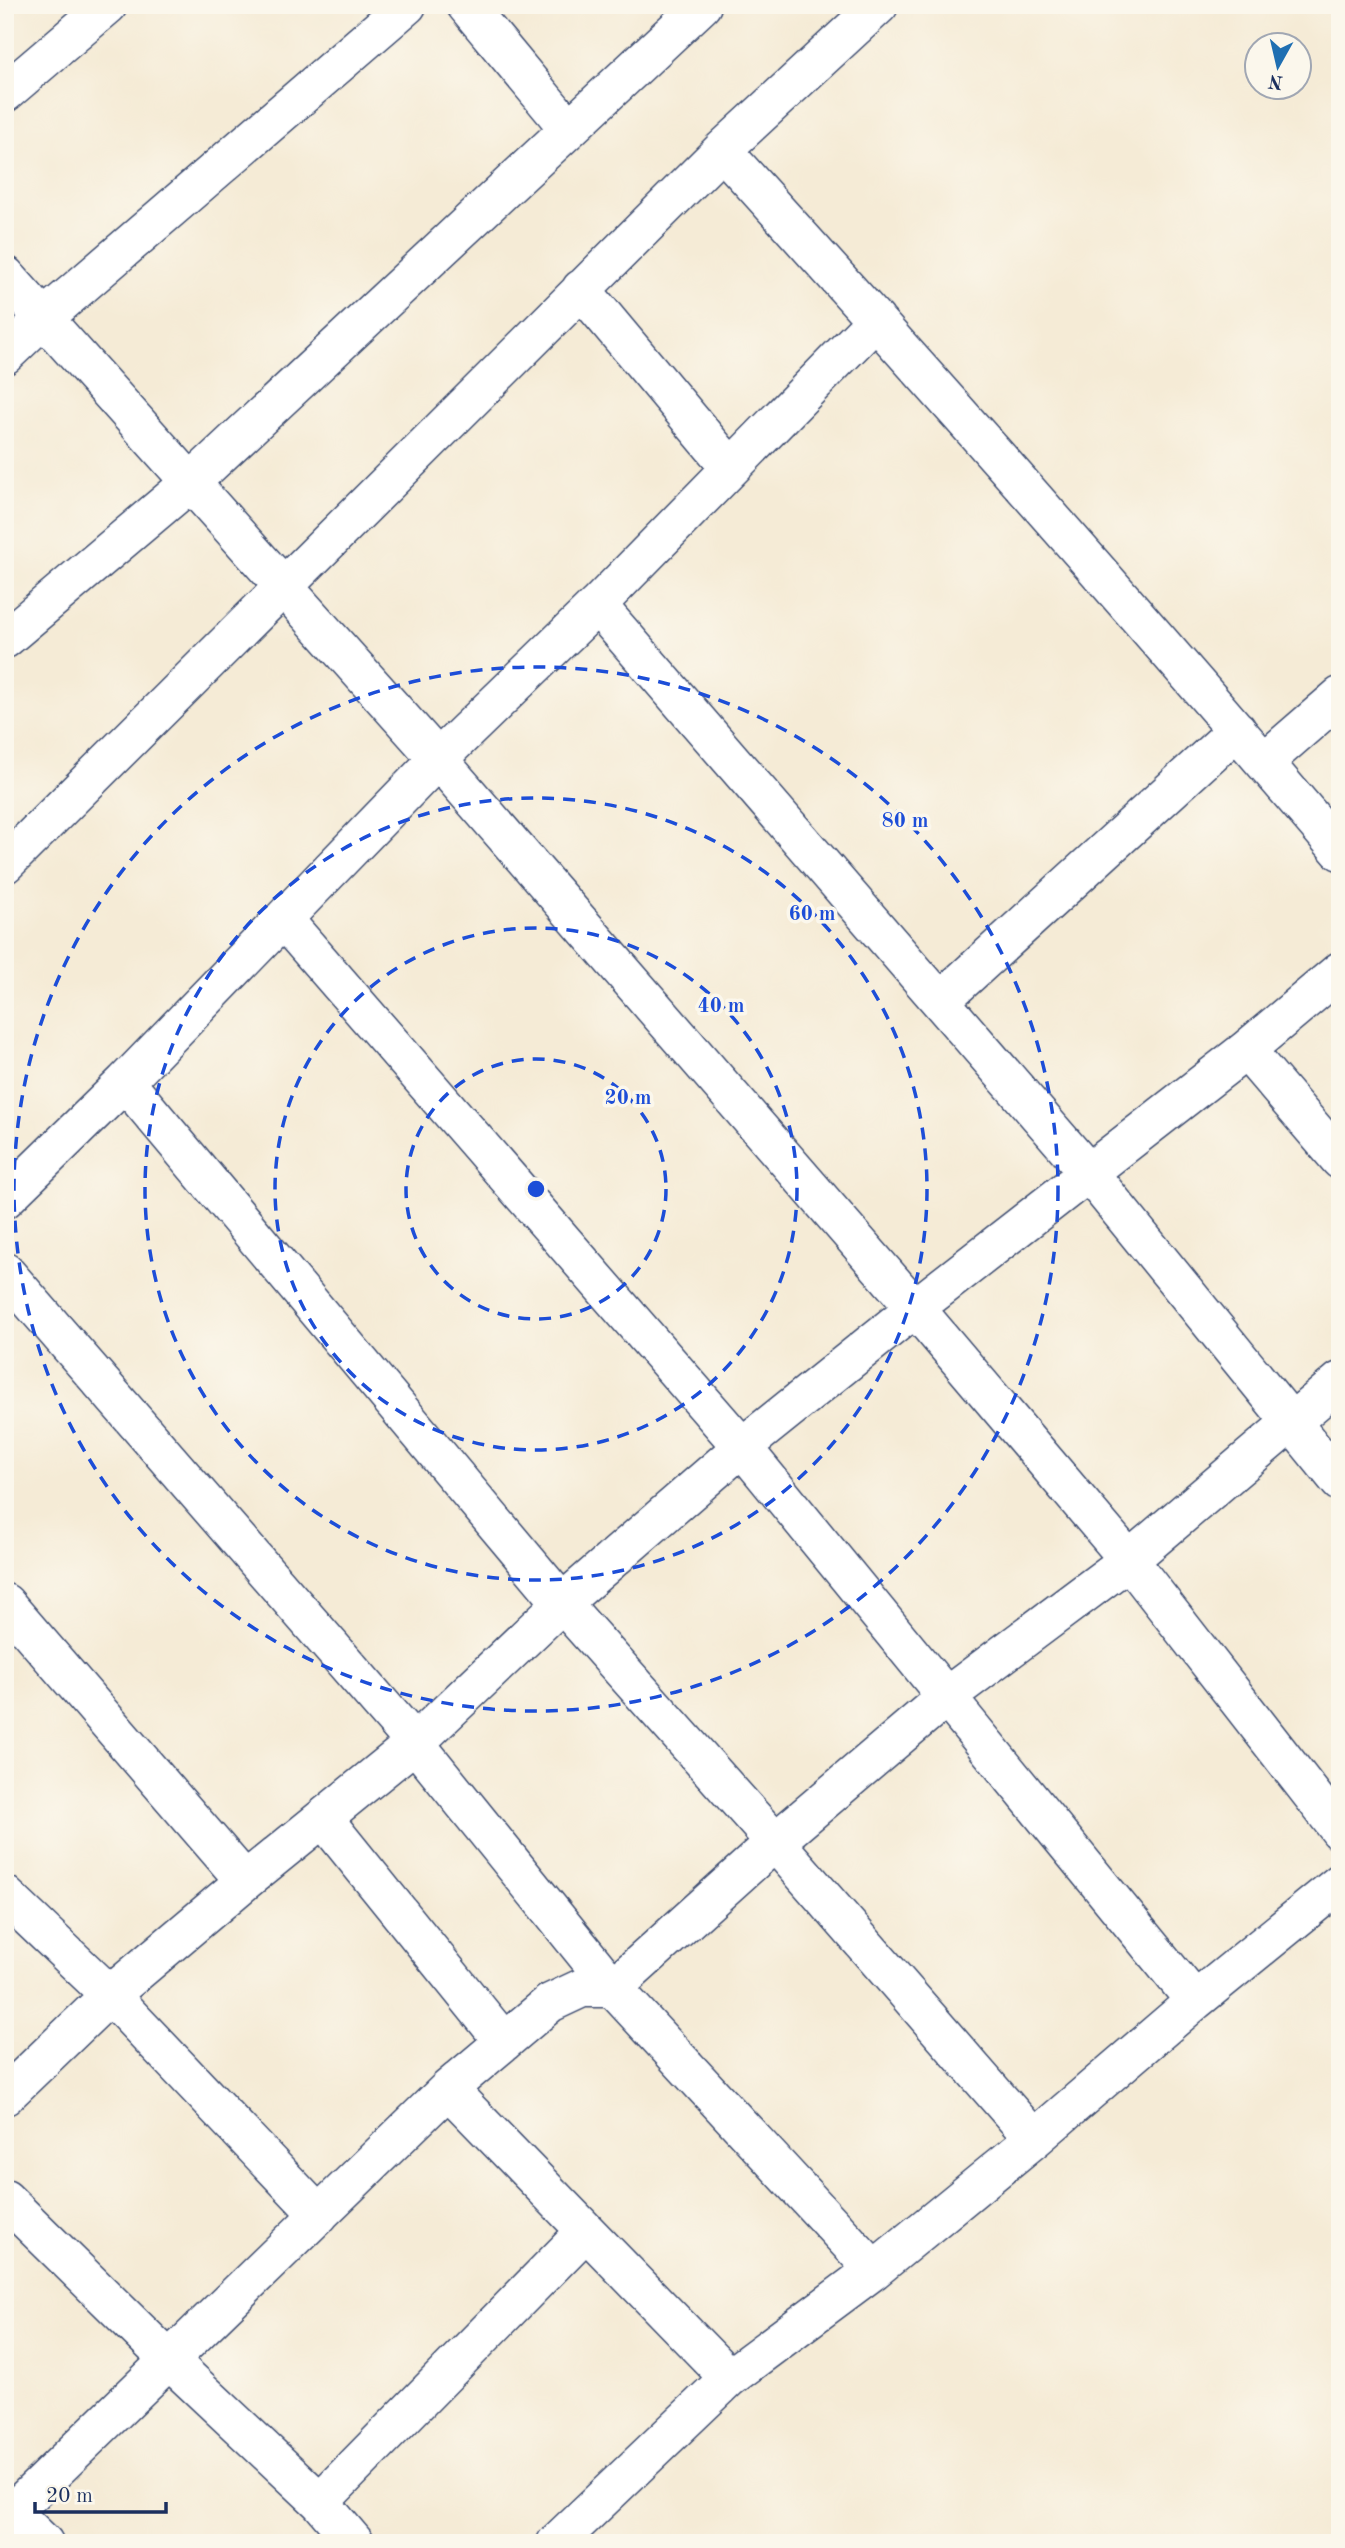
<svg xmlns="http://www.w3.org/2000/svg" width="1345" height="2548" font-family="'Old Standard TT',serif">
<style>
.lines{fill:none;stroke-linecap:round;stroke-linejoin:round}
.minor-casing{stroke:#3c4b70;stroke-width:41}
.minor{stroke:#fff;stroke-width:38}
.ring{fill:none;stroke:#1d4ed8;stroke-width:3.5;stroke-dasharray:12 9}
.centre{fill:#1d4ed8;stroke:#fbf7ec;stroke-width:3.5}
.ring-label{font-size:21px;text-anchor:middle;font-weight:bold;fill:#1d4ed8;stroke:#fbf7ec;stroke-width:7;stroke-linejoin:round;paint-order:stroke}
</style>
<rect width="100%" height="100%" fill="#fbf7ec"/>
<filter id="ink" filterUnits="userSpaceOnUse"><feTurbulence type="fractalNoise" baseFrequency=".0143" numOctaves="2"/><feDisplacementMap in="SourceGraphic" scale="14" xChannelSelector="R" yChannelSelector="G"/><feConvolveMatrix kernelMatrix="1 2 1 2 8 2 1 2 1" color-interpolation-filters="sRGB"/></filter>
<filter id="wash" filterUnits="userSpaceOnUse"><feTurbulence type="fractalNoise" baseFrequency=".00686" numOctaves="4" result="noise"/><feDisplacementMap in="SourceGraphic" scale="28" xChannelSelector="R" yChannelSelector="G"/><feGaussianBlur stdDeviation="1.57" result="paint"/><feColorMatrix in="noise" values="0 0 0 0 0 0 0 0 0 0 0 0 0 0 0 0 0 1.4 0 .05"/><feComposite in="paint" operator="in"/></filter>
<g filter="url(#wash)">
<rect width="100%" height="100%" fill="#f5ebd6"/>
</g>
<g filter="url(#ink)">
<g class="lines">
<g class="minor-casing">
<path id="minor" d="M466 5 569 129
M5 93 108 5
M722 150C931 380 1138 614 1340 851
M5 275 438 759 915 1308 1129 1560 1340 1831
M581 289 730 467
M5 355 44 318 407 5
M597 605 1088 1172 1340 1482
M5 639 191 482 702 5
M1264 762 1340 696
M5 864 722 150 879 5
M283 919 742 1447 1195 2001
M941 1000 1237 730
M1246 1050 1340 1160
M125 1082 562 1603 775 1842 1034 2139
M5 1199 125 1082 438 759 597 605 876 320
M5 1272 415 1743 613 1988 874 2270
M5 1603 245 1881
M323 1818 504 2042
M5 1895 110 1995 319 2215
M448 2089 729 2378
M5 2096 110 1995 245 1881 415 1743 562 1603 742 1447 915 1308 1246 1050 1340 971
M5 2199 170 2361 320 2502 355 2543
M320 2502 585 2232
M5 2505 44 2543
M5 2519 448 2089 550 2003 582 1988H613L775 1842 947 1696 1129 1560 1340 1381
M556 2543 729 2378 874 2270 1034 2139 1195 2001 1340 1883"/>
</g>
<use href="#minor" class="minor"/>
</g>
</g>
<g class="ring">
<circle cx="536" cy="1189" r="130"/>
<circle cx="536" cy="1189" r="261"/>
<circle cx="536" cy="1189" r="391"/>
<circle cx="536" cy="1189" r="522"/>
</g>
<circle cx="536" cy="1189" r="10" class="centre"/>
<g class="ring-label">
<text x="905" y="827">80 m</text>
<text x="812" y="920">60 m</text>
<text x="721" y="1012">40 m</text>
<text x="628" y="1104">20 m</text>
</g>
<rect width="1345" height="2548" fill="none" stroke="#fbf7ec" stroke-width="28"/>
<g transform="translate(1278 66) rotate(188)"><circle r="33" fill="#fbf7ec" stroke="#a1a7b3" stroke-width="2"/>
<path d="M0-5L12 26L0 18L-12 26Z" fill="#1f6fb2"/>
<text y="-10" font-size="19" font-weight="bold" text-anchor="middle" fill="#1b2f5e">N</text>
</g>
<path d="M35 2502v10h131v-10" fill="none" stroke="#1b2f5e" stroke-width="3.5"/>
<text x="46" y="2502" font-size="21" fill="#1b2f5e" stroke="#fbf7ec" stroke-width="5" paint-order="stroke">20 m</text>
</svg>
